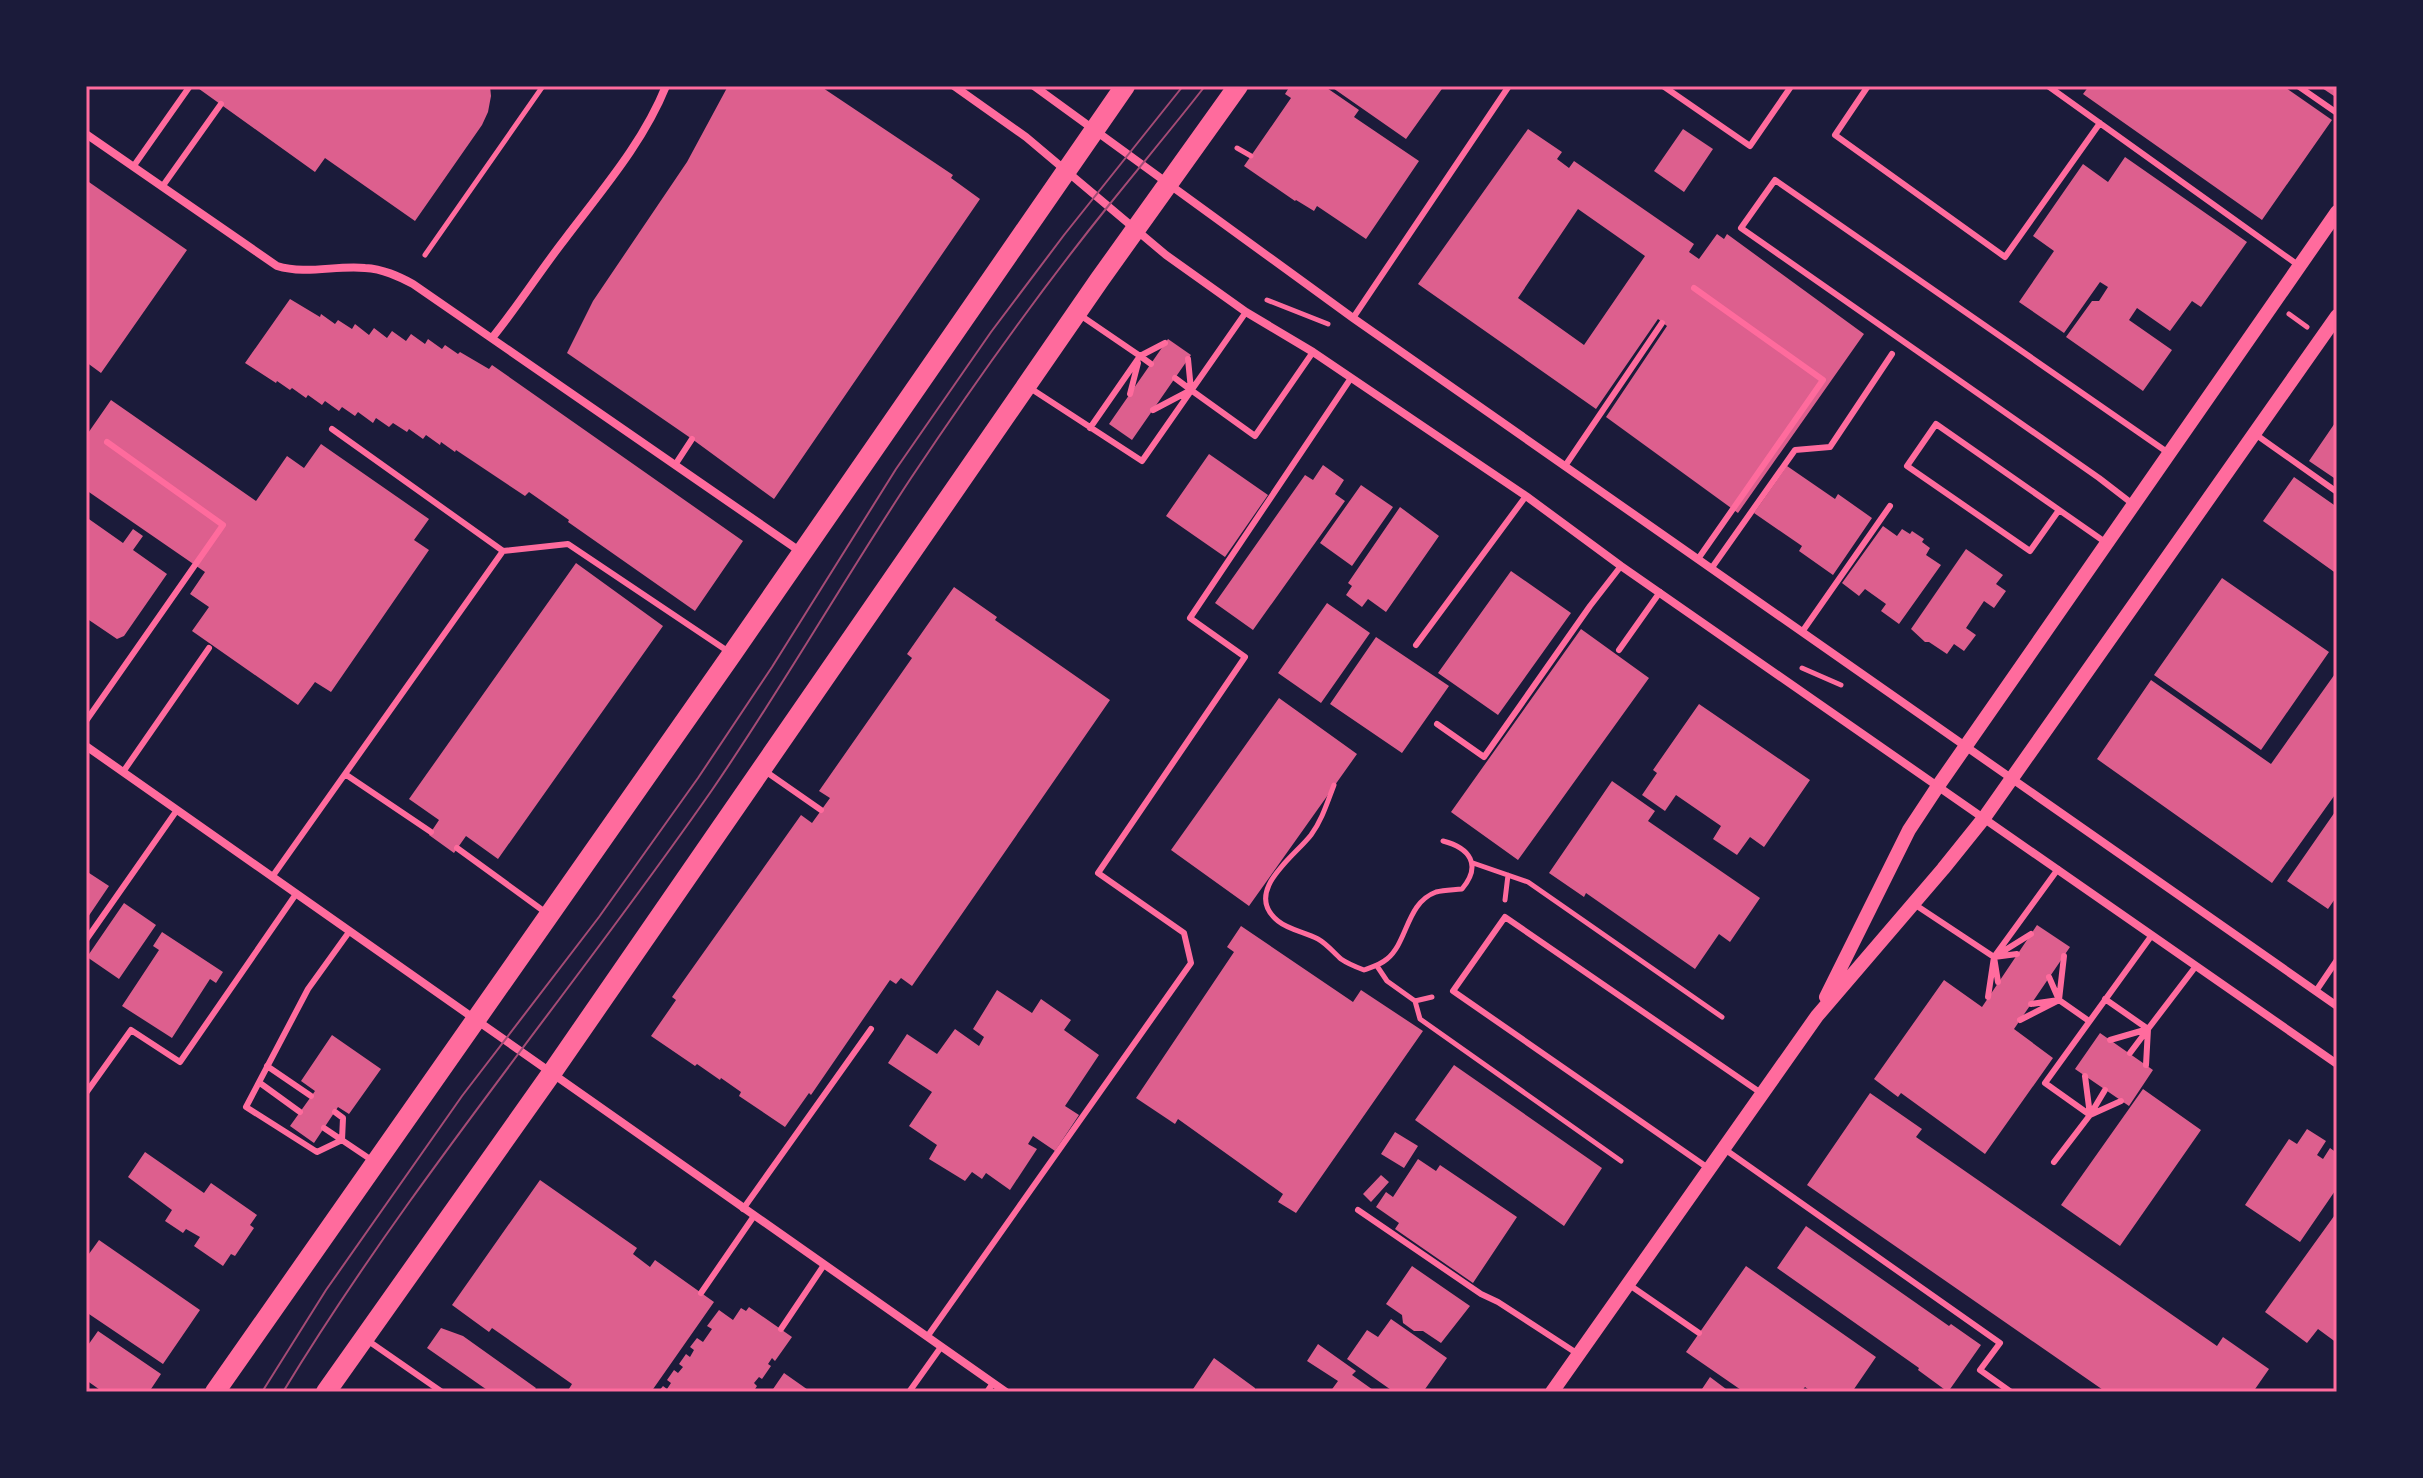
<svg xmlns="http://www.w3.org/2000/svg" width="2423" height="1478" font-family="'Public Sans',sans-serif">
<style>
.building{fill:#dd5f8e;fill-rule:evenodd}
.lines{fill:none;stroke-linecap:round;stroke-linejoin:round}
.path{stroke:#ff6b9d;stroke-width:5}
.service{stroke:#ff6b9d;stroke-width:6}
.minor{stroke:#ff6b9d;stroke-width:8}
.tertiary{stroke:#ff6b9d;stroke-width:14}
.primary{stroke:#ff6b9d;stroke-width:20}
.tram{stroke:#a44b75;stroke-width:2}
.neatline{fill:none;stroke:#ff6b9d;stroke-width:3}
</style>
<rect width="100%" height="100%" fill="#1b1b3a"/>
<path class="building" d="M195 86H490L491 96 488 112 482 125 415 221 325 158 315 172Z
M728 86H820L953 175 951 178 980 199 774 499 692 439 567 353 593 301 687 162Z
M1290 86H1324L1359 110 1354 117 1419 161 1366 239 1317 206 1314 211 1296 200 1295 201 1244 166 1291 98 1285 94Z
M1330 86H1444L1406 139Z
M2089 86H2283L2332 120 2262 220 2083 94Z
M2319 86H2337V98Z
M1528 129 1562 152 1557 159 1569 168 1574 161 1694 244 1689 252 1699 259 1717 234 1724 239 1727 234 1864 334 1738 513 1606 417 1667 326 1658 319 1596 409 1418 284ZM1578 209 1645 256 1584 345 1518 298Z
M1683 129 1713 149 1684 192 1654 171Z
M2125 157 2247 242 2201 307 2192 301 2170 331 2137 308 2129 320 2172 350 2143 391 2066 337 2092 301H2099L2108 287 2100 282 2064 333 2019 302 2054 251 2033 236 2083 164 2108 182Z
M86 180 187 250 101 373 86 362Z
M290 299 320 317 321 314 335 324 338 320 352 329 355 324 369 335 374 328 387 338 392 331 406 341 411 334 425 344 428 339 442 349 445 345 458 354 460 352 489 369 492 365 743 541 695 611 568 522 569 520 529 492 525 496 456 450 455 452 441 442 440 445 426 435 423 439 409 429 407 432 393 423 389 427 376 418 373 423 358 412 355 416 342 407 339 411 325 401 322 405 308 395 306 398 292 388 290 390 277 381 276 383 245 363Z
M1168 339 1191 355 1132 440 1109 424Z
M111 400 256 501 287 456 304 468 321 444 429 519 414 540 429 550 331 692 315 682 298 705 192 631 209 607 190 594 205 572 86 490V436Z
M2337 420V480L2309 461Z
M1209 454 1268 495 1225 557 1166 516Z
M1323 465 1344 480 1335 494 1345 501 1253 630 1215 603 1305 475 1313 480Z
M1787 466 1835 499 1838 494 1872 518 1833 575 1799 551 1802 546 1754 513Z
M2294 477 2337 507V574L2263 521Z
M1361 485 1393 507 1352 566 1320 543Z
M1400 507 1439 536 1386 612 1368 599 1362 607 1346 595 1352 586 1348 583Z
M86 517 123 543 133 529 143 536 133 550 167 574 124 636 117 639 86 618Z
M1883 526 1897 536 1902 529 1910 534 1912 531 1924 539 1922 542 1930 548 1926 555 1941 565 1899 624 1881 611 1886 604 1865 589 1859 596 1842 583Z
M1966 549 2003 575 1996 584 2006 591 1994 608 1984 601 1966 628 1976 635 1964 651 1954 644 1947 654 1929 642H1925L1911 629Z
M576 563 663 626 498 859 466 836 454 853 429 835 439 820 409 799Z
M1511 571 1571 613 1498 715 1438 673Z
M2222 578 2329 652 2261 750 2154 675Z
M954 587 997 617 995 620 1110 700 912 986 901 978 896 984 890 980 811 1095 809 1093 785 1127 739 1096 741 1092 721 1078 720 1080 697 1064 695 1066 651 1036 676 1000 672 997 801 815 812 823 830 798 819 791 912 658 907 654Z
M1327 603 1370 633 1321 703 1278 673Z
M1581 629 1649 678 1518 860 1451 812Z
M1376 637 1449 686 1402 753 1330 704Z
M2337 671V792L2272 883 2097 759 2151 680 2271 764Z
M1279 698 1357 754 1249 906 1171 850Z
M1699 704 1810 780 1764 847 1750 837 1737 855 1713 839 1721 826 1676 795 1665 811 1642 795 1657 773 1653 770Z
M1612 781 1655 811 1648 821 1760 898 1730 942 1719 934 1695 969 1586 893 1584 897 1549 873Z
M2337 809V896L2328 909 2287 881Z
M86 871 109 886 86 920Z
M124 903 156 925 119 979 87 957Z
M2037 925 2070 947 2014 1029 2053 1058 1985 1154 1901 1093 1898 1097 1874 1079 1944 980 1982 1007Z
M1241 926 1353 1002 1361 990 1423 1031 1296 1213 1278 1202 1283 1194 1178 1119 1175 1124 1136 1098 1234 952 1227 947Z
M162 932 223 972 216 983 210 979 172 1038 122 1006 159 950 153 946Z
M997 990 1032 1013 1041 999 1071 1020 1064 1030 1099 1055 1065 1106 1079 1115 1055 1151 1033 1136 1028 1144 1037 1149 1010 1190 986 1173 982 1179 972 1172 965 1181 929 1159 937 1145 909 1126 932 1092 888 1063 907 1034 937 1054 955 1029 979 1046 984 1037 973 1029Z
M2100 1033 2153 1070 2129 1106 2075 1069Z
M332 1035 381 1069 349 1114 338 1107 314 1143 290 1126 315 1091 301 1081Z
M1454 1065 1602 1168 1564 1226 1415 1120Z
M2143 1089 2201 1130 2120 1246 2061 1205Z
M1870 1093 1922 1129 1916 1137 2217 1346 2223 1337 2269 1369 2253 1392H2106L1807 1185Z
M2307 1129 2326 1141 2317 1155 2323 1159 2330 1148 2337 1153V1188L2300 1242 2245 1205 2289 1139 2297 1144Z
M1395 1132 1418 1146 1404 1168 1381 1154Z
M145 1152 204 1193 211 1183 257 1215 250 1225 254 1228 235 1256 231 1254 223 1266 194 1246 200 1237 186 1229 183 1233 165 1221 172 1210 128 1177Z
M1418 1159 1436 1171 1440 1165 1517 1217 1473 1283 1395 1229 1399 1223 1376 1207 1386 1192 1393 1197Z
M1381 1175 1389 1182 1371 1202 1363 1194Z
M540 1180 637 1248 633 1254 650 1267 655 1260 714 1302 651 1392H567L572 1384 492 1328 489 1332 452 1305Z
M2337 1212V1343L2318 1329 2307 1343 2265 1312Z
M1806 1226 1949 1326 1951 1324 1981 1345 1948 1392 1918 1370 1919 1368 1777 1268Z
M99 1240 200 1310 163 1364 86 1312V1258Z
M1412 1266 1470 1306 1441 1343 1423 1331H1414L1403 1323 1402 1315 1386 1304Z
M1746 1266 1876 1357 1852 1392H1812L1805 1387 1801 1392H1744L1686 1352Z
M749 1307 792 1337 775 1361 772 1358 768 1364 771 1366 762 1379 759 1377 754 1383 757 1386 753 1392H658L663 1386 667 1389 671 1383 667 1380 674 1370 678 1373 683 1367 679 1364 686 1354 690 1357 694 1350 690 1347 697 1338 703 1342 712 1329 707 1326 719 1310 733 1320 741 1308 746 1311Z
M1391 1319 1447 1358 1423 1392H1394L1347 1359 1367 1330 1378 1337Z
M441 1328 463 1336 536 1388 533 1392H490L427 1348Z
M98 1331 161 1374 149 1392H103L86 1380V1348Z
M1318 1344 1356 1371 1352 1375 1376 1392H1330L1338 1381 1307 1361Z
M1214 1358 1255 1388V1392H1191Z
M784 1373 811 1392H771Z
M1710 1377 1730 1392H1700Z"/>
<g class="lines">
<path class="path" d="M1237 148 1251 156
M425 255 543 86
M1267 300 1328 324
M2289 314 2307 327
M1802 668 1841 685
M1334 785C1327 803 1322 820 1311 835 1294 857 1242 892 1278 921 1289 930 1305 932 1318 939 1327 944 1334 953 1341 959 1348 964 1356 967 1364 970 1372 967 1380 965 1387 959 1408 942 1406 903 1436 892 1444 890 1453 890 1462 889 1482 865 1470 848 1443 841
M1473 863 1528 882 1722 1017
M1505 900 1508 875
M1377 966 1387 981 1415 1001 1432 997
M1415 1001 1420 1019 1621 1161"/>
<path class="service" d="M1663 86 1750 146 1790 88 1787 86
M1868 86 1835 135 2005 257 2100 123
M2048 86 2298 265
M2298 86 2337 113
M133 167 190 86
M162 187 221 104
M1694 288 1823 380 1698 559
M1080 315 1140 356 1090 428
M1353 318 1509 86
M1151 364 1140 356 1165 343
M1175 378 1191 390 1188 359
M1030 388 1142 461 1246 312
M1130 394 1138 363
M1153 410 1191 390 1255 436 1313 352
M332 429 503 551 568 544 729 652
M2255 434 2337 492
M675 465 692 439
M1565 466 1662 323
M2134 505 2099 478 1741 228 1775 180 2167 452
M2059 510 2030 551 1907 466 1936 424 2105 542
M1711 569 1795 450 1830 447 1892 354
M1802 632 1890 506
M1416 645 1526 496
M1619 650 1660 592
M86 721 223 525 107 442
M1437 724 1484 757 1590 606 1621 566
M765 771 821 810
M123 772 209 648
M345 774 431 832
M457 848 545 912
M272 877 503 551
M1914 904 1994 957 2058 869
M86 940 177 810
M2017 954 1994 957 2031 934
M2049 977 2059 1000 2064 956
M2316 991 2337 960
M1988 997 1994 957 1998 982
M2105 999 2148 1029 2196 966
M2059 1000 2089 1021
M2020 1020 2059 1000 2031 1004
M2110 1040 2148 1029
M2130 1053 2148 1029 2146 1065
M267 1066 311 1096
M2085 1076 2090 1115
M260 1083 300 1112
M2105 1090 2090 1115 2121 1101
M86 1093 131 1030 180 1062 296 894
M335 1112 343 1118 342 1140
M324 1128 373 1161
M342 1140 317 1152 246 1107 308 989 349 932
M1723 1148 2000 1343 1980 1370 2011 1392
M2054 1162 2090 1115 2045 1083 2152 935
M1708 1168 1453 991 1505 917 1761 1093
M743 1209 871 1029
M1358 1210 1481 1294 1498 1302 1578 1354
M1628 1284 1699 1333
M701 1293 754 1216
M781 1329 824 1265
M927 1337 1191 963 1184 933 1098 873 1245 657 1190 618 1351 378
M367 1340 442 1392
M909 1392 941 1347
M987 1392 993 1383"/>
<path class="minor" d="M954 86 1026 137 1166 255 1246 312 1313 352 1526 496 1621 566 2337 1064
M1034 86 1353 318 2337 1006
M86 134 277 266C306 275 336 265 365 268 383 269 398 276 413 284L801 552
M492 338C518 306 540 271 565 239 602 190 643 143 666 86
M86 746 1006 1392"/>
<path class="tertiary" d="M1826 997 1909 830 1938 786 2337 212
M1552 1392 1817 1016 1943 869 1984 818 2337 316"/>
<path class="primary" d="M215 1392 732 654 1125 86
M326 1392 551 1074 1100 279 1238 86"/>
<path class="tram" d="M262 1392 326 1290 462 1096 599 917 698 778 772 667 896 469 991 332 1064 235 1183 86
M283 1392C411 1181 572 992 712 790 782 688 843 581 911 478 973 385 1039 292 1109 205 1141 165 1174 126 1205 86"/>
</g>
<rect width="2423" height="1478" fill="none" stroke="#1b1b3a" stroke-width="176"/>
<rect x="88" y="88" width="2247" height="1302" class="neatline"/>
</svg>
